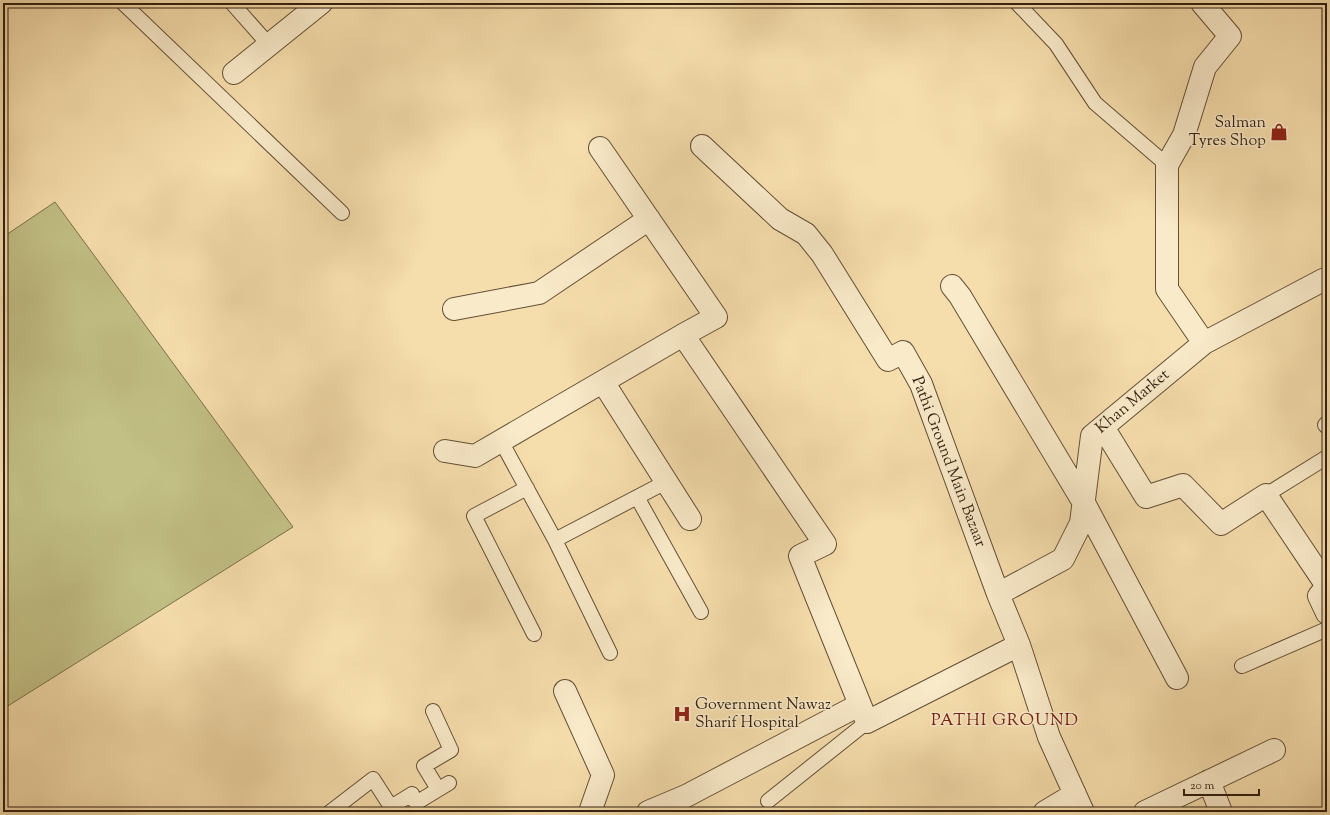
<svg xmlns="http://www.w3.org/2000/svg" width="1330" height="815" font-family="'Sorts Mill Goudy',serif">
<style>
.green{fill:#c2c085;stroke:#7a704a}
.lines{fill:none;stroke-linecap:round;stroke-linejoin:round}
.service-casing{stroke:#634f37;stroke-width:16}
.minor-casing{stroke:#634f37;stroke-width:24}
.service{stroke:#f9eac9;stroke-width:14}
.minor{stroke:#f9eac9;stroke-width:22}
.labels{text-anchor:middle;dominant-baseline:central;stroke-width:3;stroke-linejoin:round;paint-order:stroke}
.poi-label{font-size:16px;fill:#321f10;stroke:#f9eac9;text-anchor:end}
.street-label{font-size:16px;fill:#321f10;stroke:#f9eac9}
.neighbourhood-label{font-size:17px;letter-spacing:1px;fill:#7a1f14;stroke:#f9eac9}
</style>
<rect width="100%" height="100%" fill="#f6deac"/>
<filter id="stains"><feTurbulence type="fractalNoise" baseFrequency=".005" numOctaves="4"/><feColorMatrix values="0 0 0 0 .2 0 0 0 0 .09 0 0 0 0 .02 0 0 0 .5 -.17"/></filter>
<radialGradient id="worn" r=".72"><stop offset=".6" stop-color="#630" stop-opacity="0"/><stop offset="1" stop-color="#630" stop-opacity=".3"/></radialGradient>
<path class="green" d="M55 202 293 527 3 709V237Z"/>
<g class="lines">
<g class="service-casing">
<path id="service" d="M123 3 342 213
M232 3 269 45
M1017 3 1056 44 1095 103 1167 165
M1327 423 1325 425 1327 427
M501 441 555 540 666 482
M527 488 474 516 534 634
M1266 495 1327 457
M637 497 701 612
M555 540 610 653
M1242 666 1327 629
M433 711 451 750 424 766 438 789
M768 801 867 722
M330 812 373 779 391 807 412 794 416 803 449 783"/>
</g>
<g class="minor-casing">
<path id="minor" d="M1202 3 1230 36 1205 67 1184 135 1167 165V289L1204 343
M234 73 321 3
M702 146 780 219 806 234 822 254 888 360 903 352 921 384 998 594 1019 645 1049 737 1083 812
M600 148 716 317 683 335 825 544 800 556 867 722 1019 645
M952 286 960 296 1084 503 1177 678
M454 309 539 293 649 219
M603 382 690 519
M1103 427 1146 497 1183 485 1221 524 1266 495 1327 586
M445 451 475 456 683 335
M1327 586 1319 596 1327 613
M998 594 1063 559 1081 523 1092 436 1204 343 1323 280 1327 283
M565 691 603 775 590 812
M1209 781 1221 812
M648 812 686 796 859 705
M1045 812 1075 794
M1145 812 1274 750"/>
</g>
<use href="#service" class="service"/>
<use href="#minor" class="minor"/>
</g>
<defs>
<g id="shop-bare" transform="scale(1.38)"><path d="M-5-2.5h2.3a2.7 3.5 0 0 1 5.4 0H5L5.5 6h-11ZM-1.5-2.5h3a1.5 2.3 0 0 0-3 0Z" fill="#8f2418" stroke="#f9eac9" stroke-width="2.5" paint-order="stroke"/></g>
<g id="hospital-bare" transform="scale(1.38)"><path d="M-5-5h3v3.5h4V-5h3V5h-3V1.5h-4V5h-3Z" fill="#8f2418" stroke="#f9eac9" stroke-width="2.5" paint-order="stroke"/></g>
</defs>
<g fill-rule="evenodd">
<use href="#shop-bare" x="1279" y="132"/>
<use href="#hospital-bare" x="682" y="714"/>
</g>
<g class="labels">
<g class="poi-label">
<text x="1266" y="123">Salman<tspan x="1266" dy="18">Tyres Shop</tspan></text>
<text x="695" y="705" text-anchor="start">Government Nawaz<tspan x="695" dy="18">Sharif Hospital</tspan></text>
</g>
<g class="street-label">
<text transform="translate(1133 402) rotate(-40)">Khan Market</text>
<text transform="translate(948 462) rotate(69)">Pathi Ground Main Bazaar</text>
</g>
<g class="neighbourhood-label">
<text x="1005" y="721">PATHI GROUND</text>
</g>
</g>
<rect width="1330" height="815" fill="none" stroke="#f6deac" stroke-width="16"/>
<rect x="4" y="4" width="1322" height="807" fill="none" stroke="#321f10" stroke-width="2"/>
<rect x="8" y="8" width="1314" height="799" fill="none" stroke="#321f10"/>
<path d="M1184 789v6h75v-6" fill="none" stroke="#321f10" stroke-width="2"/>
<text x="1190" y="789" font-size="12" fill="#321f10" stroke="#f9eac9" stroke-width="3" paint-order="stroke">20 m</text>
<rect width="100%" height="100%" filter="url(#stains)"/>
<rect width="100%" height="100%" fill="url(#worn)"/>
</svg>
